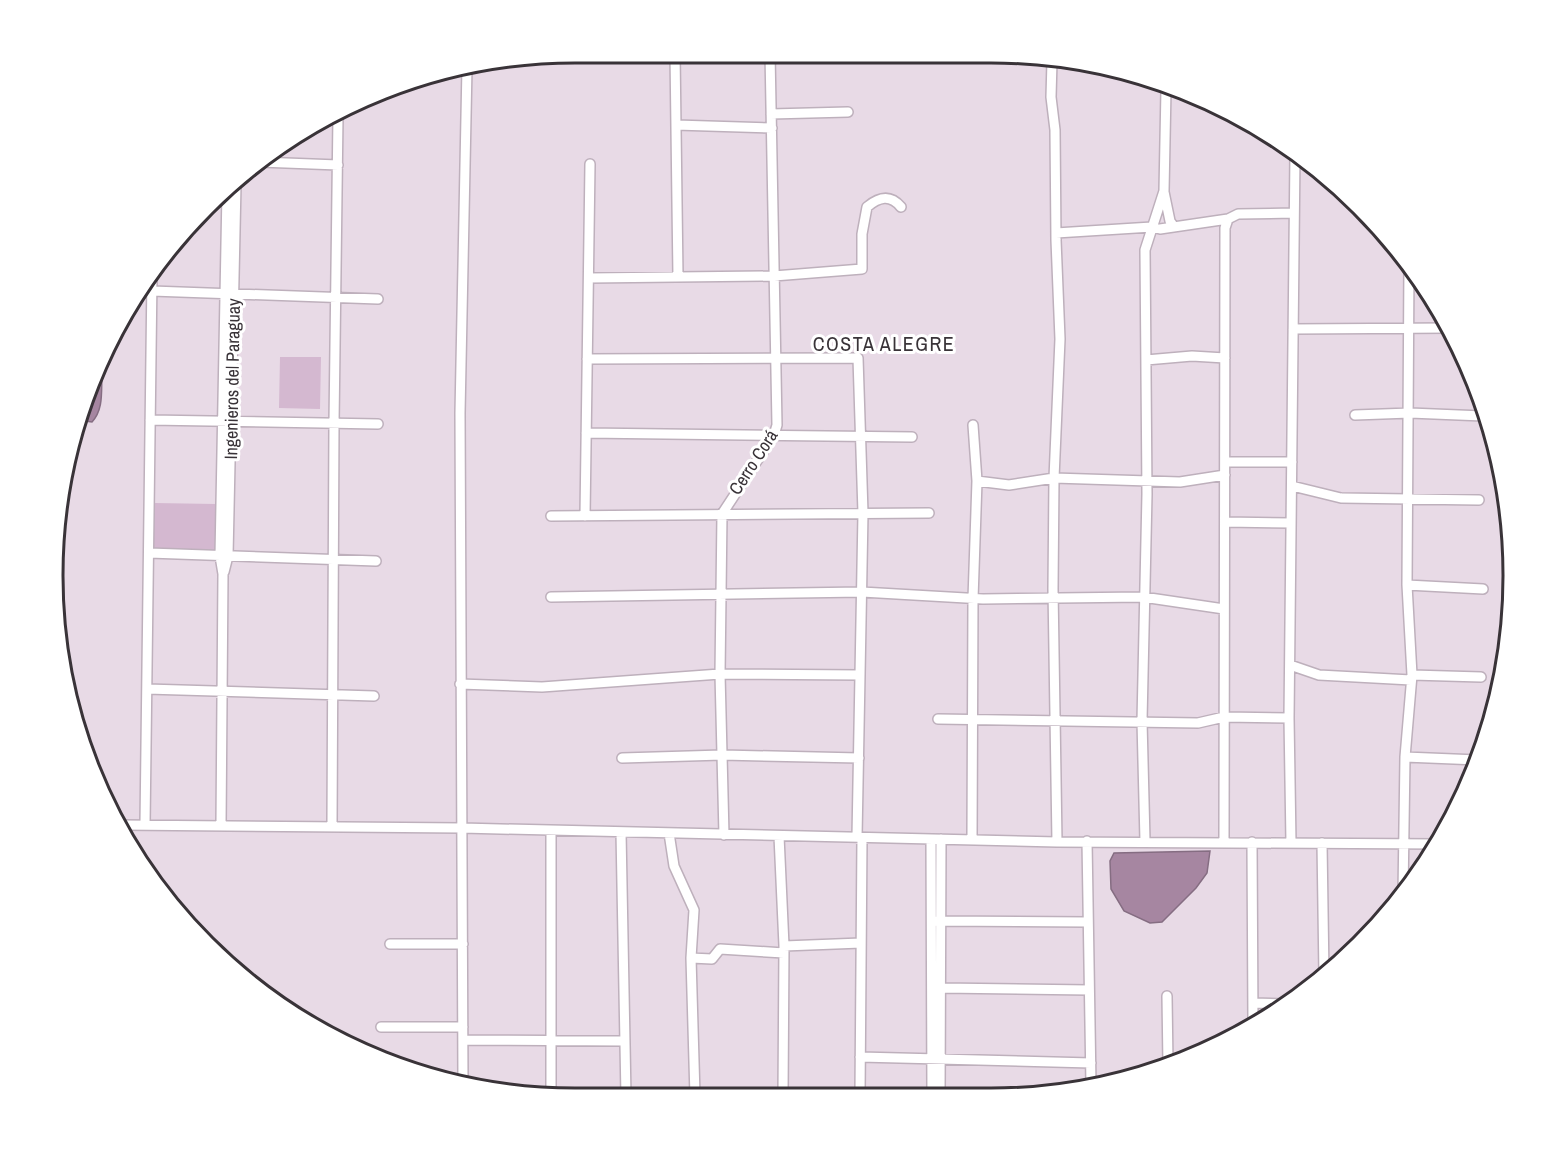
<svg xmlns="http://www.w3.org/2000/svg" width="1566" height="1151" font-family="'Archivo Narrow',sans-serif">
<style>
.green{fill:#d4b8d0}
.water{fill:#a686a1;stroke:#856d82;stroke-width:1.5}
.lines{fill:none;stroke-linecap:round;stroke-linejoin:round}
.minor-casing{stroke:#beb0bc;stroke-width:12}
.minor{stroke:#fff;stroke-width:9}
.labels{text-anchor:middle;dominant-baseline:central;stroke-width:6;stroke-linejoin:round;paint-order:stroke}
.street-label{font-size:18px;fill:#393338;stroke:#fff}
.neighbourhood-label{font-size:20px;letter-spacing:1.5px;fill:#393338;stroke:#fff}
.rim{fill:none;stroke:#393338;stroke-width:3}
</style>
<rect width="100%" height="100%" fill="#e8dae6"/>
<path class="green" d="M280 357H321L320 409 279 408Z
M154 503 216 504 215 550 153 549Z"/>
<path class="water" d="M107 343C114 356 111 363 102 374 101 391 104 409 92 422L85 421 83 414Z
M1210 851 1207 873 1196 888 1162 922 1150 923 1124 911 1111 889 1110 861 1114 853Z"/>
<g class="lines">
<g class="minor-casing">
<path id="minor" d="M675 53 678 277
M1052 61 1051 97 1055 130 1056 240 1060 339 1054 478 1053 589 1057 842
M771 114 848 112
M676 125 772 128
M260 162 338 165
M1164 192 1170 221 1174 227
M1056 233 1152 227 1160 229 1228 219 1238 214 1294 213
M589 278 774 276 862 269V234L867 207C879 197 890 194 901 207
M152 291 378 299
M1293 329 1450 328
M587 359 858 358 863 513 857 837
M1146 360 1192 356 1225 358
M1355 415 1410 413 1483 416
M150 420 378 424
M586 433 912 437
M1225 462H1292
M977 481 1009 485 1054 478 1180 482 1225 475
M1292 486 1341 498 1479 500
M551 516 929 513
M585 516 590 164
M1225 522 1291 523
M149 553 376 561
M224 572 228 556 236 184
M1407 585 1483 589
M551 597 862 592 983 599 1143 597 1224 609
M1290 665 1319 675 1411 680
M1412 675 1481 677
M460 684 542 687 720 674 860 675
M147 689 374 696
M938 719 1198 723 1224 717 1289 718
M1405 757 1478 760
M622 758 722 755 859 758
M121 825 462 828 1057 842 1438 844
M145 825 152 276
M221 826 223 574 220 556 227 192
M332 826 334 423 338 116
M621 832 626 1097
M669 833 674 866 694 910 691 958 695 1096
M724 835 720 674 722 514 774 435 777 425 770 53
M779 836 784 946 783 1096
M931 839 932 1095
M972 840 973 599 977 481 973 425
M1087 841 1091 1085
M1145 841 1142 721 1147 494 1145 250 1164 191 1166 89
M1224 842 1225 228 1228 219
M1252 842 1253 1023
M1291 843 1289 718 1295 154
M1322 843 1324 976
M1403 894 1405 757 1412 675 1407 585 1409 263
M935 921 1088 922
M390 944H463
M784 946 861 943
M691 958 712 959 720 949 784 953
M941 988 1089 990
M1167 996 1168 1065
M1253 1003 1286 1004
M381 1027H463
M463 1040 625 1041
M860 1057 1091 1063
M463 1082 460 413 467 67
M783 1093 857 1095
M860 1095 862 838
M940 1095 941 839
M551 1097V831"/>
</g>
<use href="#minor" class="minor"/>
</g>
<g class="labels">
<g class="street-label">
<text transform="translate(232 379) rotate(-89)">Ingenieros del Paraguay</text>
<text transform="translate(753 462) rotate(-57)">Cerro Corá</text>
</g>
<g class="neighbourhood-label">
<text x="884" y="343">COSTA ALEGRE</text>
</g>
</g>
<path d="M0 0H1566V1151H0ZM575 63H991A512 512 0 0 1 1503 575V576A512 512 0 0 1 991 1088H575A512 512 0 0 1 63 576V575A512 512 0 0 1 575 63Z" fill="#fff" fill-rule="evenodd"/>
<path class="rim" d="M575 63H991A512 512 0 0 1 1503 575V576A512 512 0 0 1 991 1088H575A512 512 0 0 1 63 576V575A512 512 0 0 1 575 63Z"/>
</svg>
